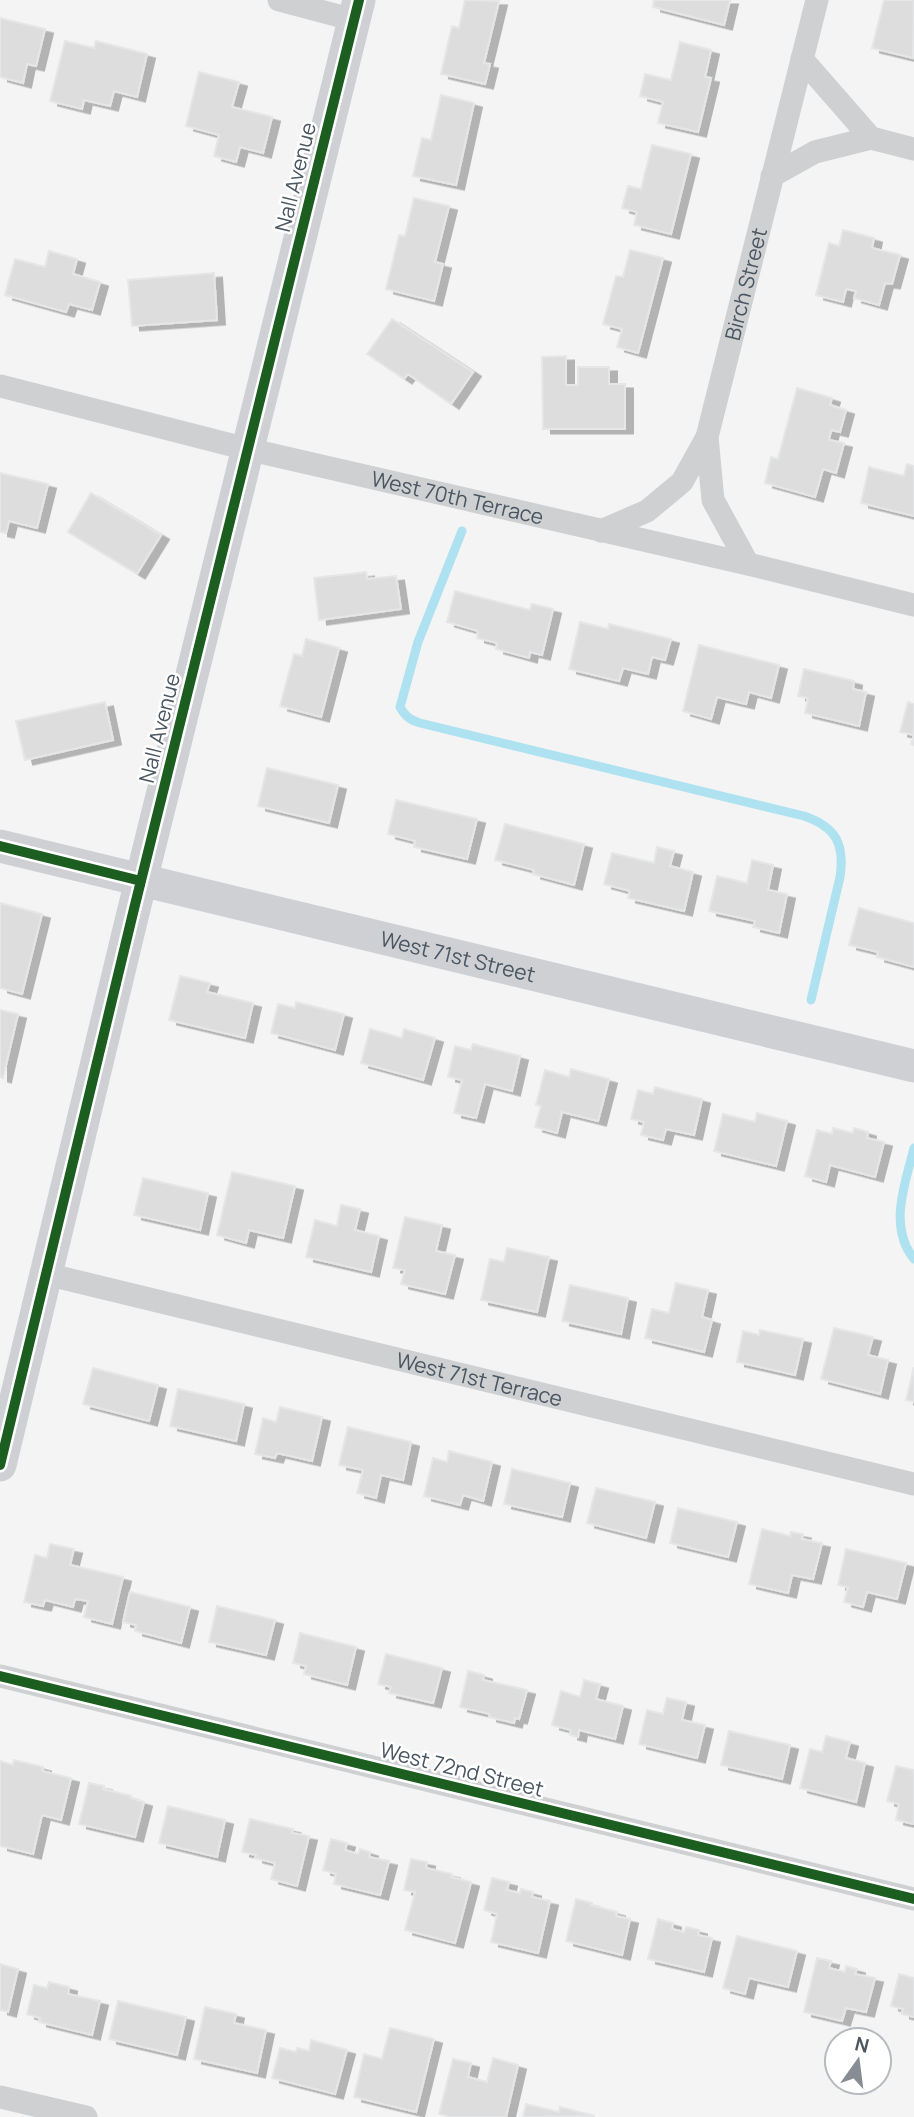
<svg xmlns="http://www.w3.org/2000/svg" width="914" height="2117" font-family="Manrope,sans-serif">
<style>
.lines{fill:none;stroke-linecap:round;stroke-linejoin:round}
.stream{stroke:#aee2f0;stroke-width:9}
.building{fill:#ddddde;stroke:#e5e6e7;stroke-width:2;filter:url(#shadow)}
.street{stroke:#ced0d2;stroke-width:23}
.secondary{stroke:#ced0d4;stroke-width:33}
.cycleway-casing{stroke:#fff;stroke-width:15}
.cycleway{stroke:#1b5e20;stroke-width:10}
.labels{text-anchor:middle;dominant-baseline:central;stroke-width:5;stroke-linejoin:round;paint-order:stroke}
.street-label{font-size:21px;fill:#4a5661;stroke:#fff}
</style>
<defs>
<filter id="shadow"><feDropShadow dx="8" dy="4.5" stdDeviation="0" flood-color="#0004"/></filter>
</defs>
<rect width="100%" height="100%" fill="#f4f4f4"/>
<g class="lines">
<path class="stream" d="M462 531 418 642 400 707C405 716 410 720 420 723L804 816C836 827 845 844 840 877L811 1000
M914 1148C905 1184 888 1227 914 1259"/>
</g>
<path class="building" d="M465 0 499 1 484 63 490 64 485 84 441 74 452 26 459 28Z
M654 0H730L724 25 653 7Z
M884 0H914L913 58 872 48Z
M0 18 45 29 36 66 27 64 23 83 0 77Z
M65 41 94 48 96 41 147 54 137 97 114 91 110 106 84 100 82 109 50 101Z
M680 42 711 50 705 77 711 78 698 132 658 123 663 102 640 96 645 74 671 80Z
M199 72 239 82 232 107 272 117 263 153 240 147 236 162 214 156 219 135 186 126Z
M441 95 474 103 456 185 413 176 422 138 431 140Z
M652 145 691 154 671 234 634 225 637 212 622 208 628 186 641 189Z
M414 198 449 206 435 262 443 264 434 301 386 289 399 235 405 236Z
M843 230 874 238 872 248 900 255 892 284 885 283 879 305 854 298 856 291 846 289 843 302 816 295 829 243 839 246Z
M630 250 663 258 638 353 617 347 622 329 603 324 616 276 623 277Z
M49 251 77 259 73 274 100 282 92 310 69 304 66 312 5 295 15 259 45 267Z
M214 273 217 320 132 326 128 280Z
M392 319 473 372 451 404 408 374 404 379 367 354Z
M566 356V385H578V367H609V384H625V429H543L542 357Z
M797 388 832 398 830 405 846 410 840 432 831 430 829 440 844 443 836 473 823 469 815 497 765 483 771 457 778 459Z
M907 464 914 466V516L861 503 869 467 904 476Z
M0 473 48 484 37 528 9 521 6 533 0 532Z
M91 493 161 535 137 574 68 532Z
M366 572 367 579 396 576 401 609 319 620 314 578Z
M455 591 530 610 532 604 553 609 542 655 530 652 529 658 496 649 497 643 477 638 478 631 447 622Z
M580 622 608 629 609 624 671 639 665 660 652 657 648 674 623 668 619 681 569 669Z
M306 639 339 648 321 717 280 706 294 654 302 656Z
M699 645 779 665 771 698 749 692 746 704 717 697 711 719 683 711Z
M804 669 854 681 853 689 866 692 859 726 805 713 808 698 798 696Z
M105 702 113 740 25 760 16 721Z
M908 702 914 704V745L911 744 914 735 900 732Z
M267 768 338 785 329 823 258 806Z
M396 800 477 819 467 859 414 847 415 841 388 834Z
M505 824 584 844 574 885 533 874 534 870 495 860Z
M657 847 674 851 670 866 693 872 684 911 628 898 630 891 604 884 612 853 654 863Z
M752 860 773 865 768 890 787 894 779 933 753 927 755 921 709 911 717 876 747 883Z
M0 903 42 914 22 994 0 988Z
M859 908 914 923V967L877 957 878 952 849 945Z
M180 976 210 983 207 992 253 1003 245 1038 169 1020Z
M296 1002 344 1014 335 1050 271 1033 278 1004 295 1008Z
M0 1010 18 1014 3 1078 0 1077Z
M370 1029 402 1038 404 1029 435 1038 423 1080 361 1063Z
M473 1044 520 1056 512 1091 485 1084 476 1118 454 1113 462 1080 448 1077 455 1046 471 1050Z
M571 1069 609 1079 598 1121 562 1112 557 1133 535 1127 541 1106 536 1105 545 1070 569 1077Z
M655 1087 702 1099 694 1135 666 1129 663 1140 641 1135 644 1122 631 1119 638 1090 653 1094Z
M757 1113 787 1121 776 1166 714 1151 723 1114 755 1122Z
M833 1128 853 1133 854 1128 868 1132 867 1138 884 1142 875 1177 830 1165 826 1182 805 1176 817 1130 832 1134Z
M232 1172 295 1186 283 1238 249 1230 246 1243 217 1235Z
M143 1178 208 1193 200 1230 134 1215Z
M341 1205 360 1209 355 1230 379 1236 371 1272 306 1257 315 1220 337 1226Z
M405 1217 442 1225 436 1251 455 1255 445 1294 401 1284 405 1270 393 1268Z
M507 1248 549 1257 537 1312 481 1300 490 1259 504 1262Z
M676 1283 708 1290 702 1317 712 1320 704 1352 645 1338 652 1309 669 1313Z
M570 1285 628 1298 621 1334 562 1321Z
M834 1328 873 1337 868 1355 888 1360 880 1394 821 1379Z
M760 1330 803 1339 795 1375 737 1362 743 1331 759 1335Z
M914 1367V1402L906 1400Z
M93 1368 158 1385 149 1421 83 1404Z
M178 1389 244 1404 236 1441 170 1426Z
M280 1407 322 1417 312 1461 277 1453 275 1458 255 1454 263 1418 276 1422Z
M348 1427 411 1442 403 1480 381 1475 376 1498 357 1493 363 1470 339 1465Z
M449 1451 492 1462 483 1501 463 1495 460 1505 424 1496 433 1458 447 1462Z
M512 1469 570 1483 562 1517 504 1504Z
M596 1488 655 1502 646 1538 587 1523Z
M678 1508 737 1522 728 1557 670 1543Z
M762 1529 790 1536 791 1532 803 1534 802 1539 822 1543 813 1579 792 1575 788 1593 749 1584Z
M50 1544 74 1549 70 1565 123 1577 112 1624 84 1617 88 1601 75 1599 73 1607 45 1600 43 1606 24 1602 35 1555 47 1558Z
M846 1549 906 1563 897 1599 867 1592 863 1607 844 1602 848 1587 838 1585Z
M130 1592 190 1607 181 1643 135 1631 136 1625 123 1622Z
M217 1606 275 1620 266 1655 209 1642Z
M300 1633 356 1647 347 1685 304 1674 306 1666 293 1663Z
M386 1654 442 1668 433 1703 389 1693 391 1687 378 1684Z
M468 1671 484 1675 483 1680 527 1690 519 1719 515 1718 514 1723 489 1717 490 1714 460 1707Z
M584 1680 600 1684 596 1699 623 1706 615 1739 579 1730 578 1737 570 1735 571 1730 552 1725 561 1691 580 1697Z
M667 1698 686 1702 682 1720 705 1725 697 1758 639 1744 647 1710 663 1714Z
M729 1731 790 1745 782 1779 721 1765Z
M826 1736 850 1742 846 1758 865 1763 856 1802 800 1788 810 1749 822 1752Z
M14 1760 43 1767 42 1771 71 1778 61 1820 42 1815 33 1854 0 1846V1761L13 1765Z
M896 1766 914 1770V1824L896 1820 899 1804 887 1801Z
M89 1783 104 1786 103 1789 131 1796 130 1798 144 1802 135 1837 79 1824Z
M168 1806 225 1820 217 1857 159 1843Z
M250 1819 293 1829 292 1833 309 1836 297 1886 271 1879 275 1863 255 1858 256 1855 242 1852Z
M331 1839 347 1843 345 1850 358 1854 360 1849 370 1852 369 1857 389 1861 380 1895 334 1884 336 1874 323 1870Z
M411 1859 427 1862 426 1868 452 1874 451 1877 471 1882 455 1943 405 1930 415 1892 404 1890Z
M492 1878 509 1882 507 1890 520 1893 521 1889 533 1892 532 1897 550 1901 538 1953 491 1942 497 1914 484 1910Z
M576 1899 592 1903 591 1905 617 1912 616 1916 630 1919 622 1955 566 1941Z
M658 1919 673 1923 672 1929 684 1932 686 1927 699 1930 698 1935 712 1938 704 1972 648 1959Z
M737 1936 797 1951 788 1987 749 1978 745 1994 723 1988Z
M817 1958 831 1961 829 1968 845 1972 846 1966 857 1969 855 1974 875 1978 866 2012 846 2008 842 2021 804 2012Z
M0 1964 18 1969 8 2012 0 2010Z
M899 1974 914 1978V2017L902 2014 903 2009 891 2006Z
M49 1982 69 1987 68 1994 100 2001 92 2035 39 2022 40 2018 27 2014 34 1985 47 1988Z
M118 2001 186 2017 177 2055 109 2039Z
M205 2007 236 2014 234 2023 266 2030 257 2073 194 2059Z
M390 2028 434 2039 416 2112 354 2097 364 2054 382 2059Z
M311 2040 347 2050 335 2094 272 2078 280 2048 296 2052 297 2048 309 2051Z
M493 2058 518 2065 506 2117H451L439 2114 453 2059 471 2063 468 2077 487 2082Z
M526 2104 559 2112 560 2107 595 2116 523 2117Z"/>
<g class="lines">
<g class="street">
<path d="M279 0 354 20"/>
<path d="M802 59 871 138 914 149"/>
<path d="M772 176 815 152 871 138"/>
<path id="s1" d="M0 386 247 449 748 564 914 605"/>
<path d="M601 531 647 511 682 482 707 437"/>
<path id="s2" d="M748 564 713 500 707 437 817 0"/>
<path id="s3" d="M46 1274 914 1484"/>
<path d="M0 1676 914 1899"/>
<path d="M0 2097 86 2117"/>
</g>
<g class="secondary">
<path id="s4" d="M0 846 914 1066"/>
<path d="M0 1465 133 913 359 0"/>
</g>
<g class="cycleway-casing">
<path id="cycleway" d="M0 846 141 881
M0 1465 133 913 359 0
M0 1676 914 1899"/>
</g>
<use href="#cycleway" class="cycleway"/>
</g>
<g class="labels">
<g class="street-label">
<text transform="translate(295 177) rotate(-76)">Nall Avenue</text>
<text stroke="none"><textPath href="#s2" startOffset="294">Birch Street</textPath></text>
<text stroke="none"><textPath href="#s1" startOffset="471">West 70th Terrace</textPath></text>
<text transform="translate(159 728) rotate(-76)">Nall Avenue</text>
<text stroke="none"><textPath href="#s4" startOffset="471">West 71st Street</textPath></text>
<text stroke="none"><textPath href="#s3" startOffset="446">West 71st Terrace</textPath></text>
<text transform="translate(462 1769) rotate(14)">West 72nd Street</text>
</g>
</g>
<g transform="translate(858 2061) rotate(14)"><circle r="33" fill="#ffffff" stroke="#b7bbc0" stroke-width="2"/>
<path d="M0-5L12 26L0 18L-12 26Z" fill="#868d94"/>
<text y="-10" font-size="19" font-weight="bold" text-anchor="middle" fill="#4a5661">N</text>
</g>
</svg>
